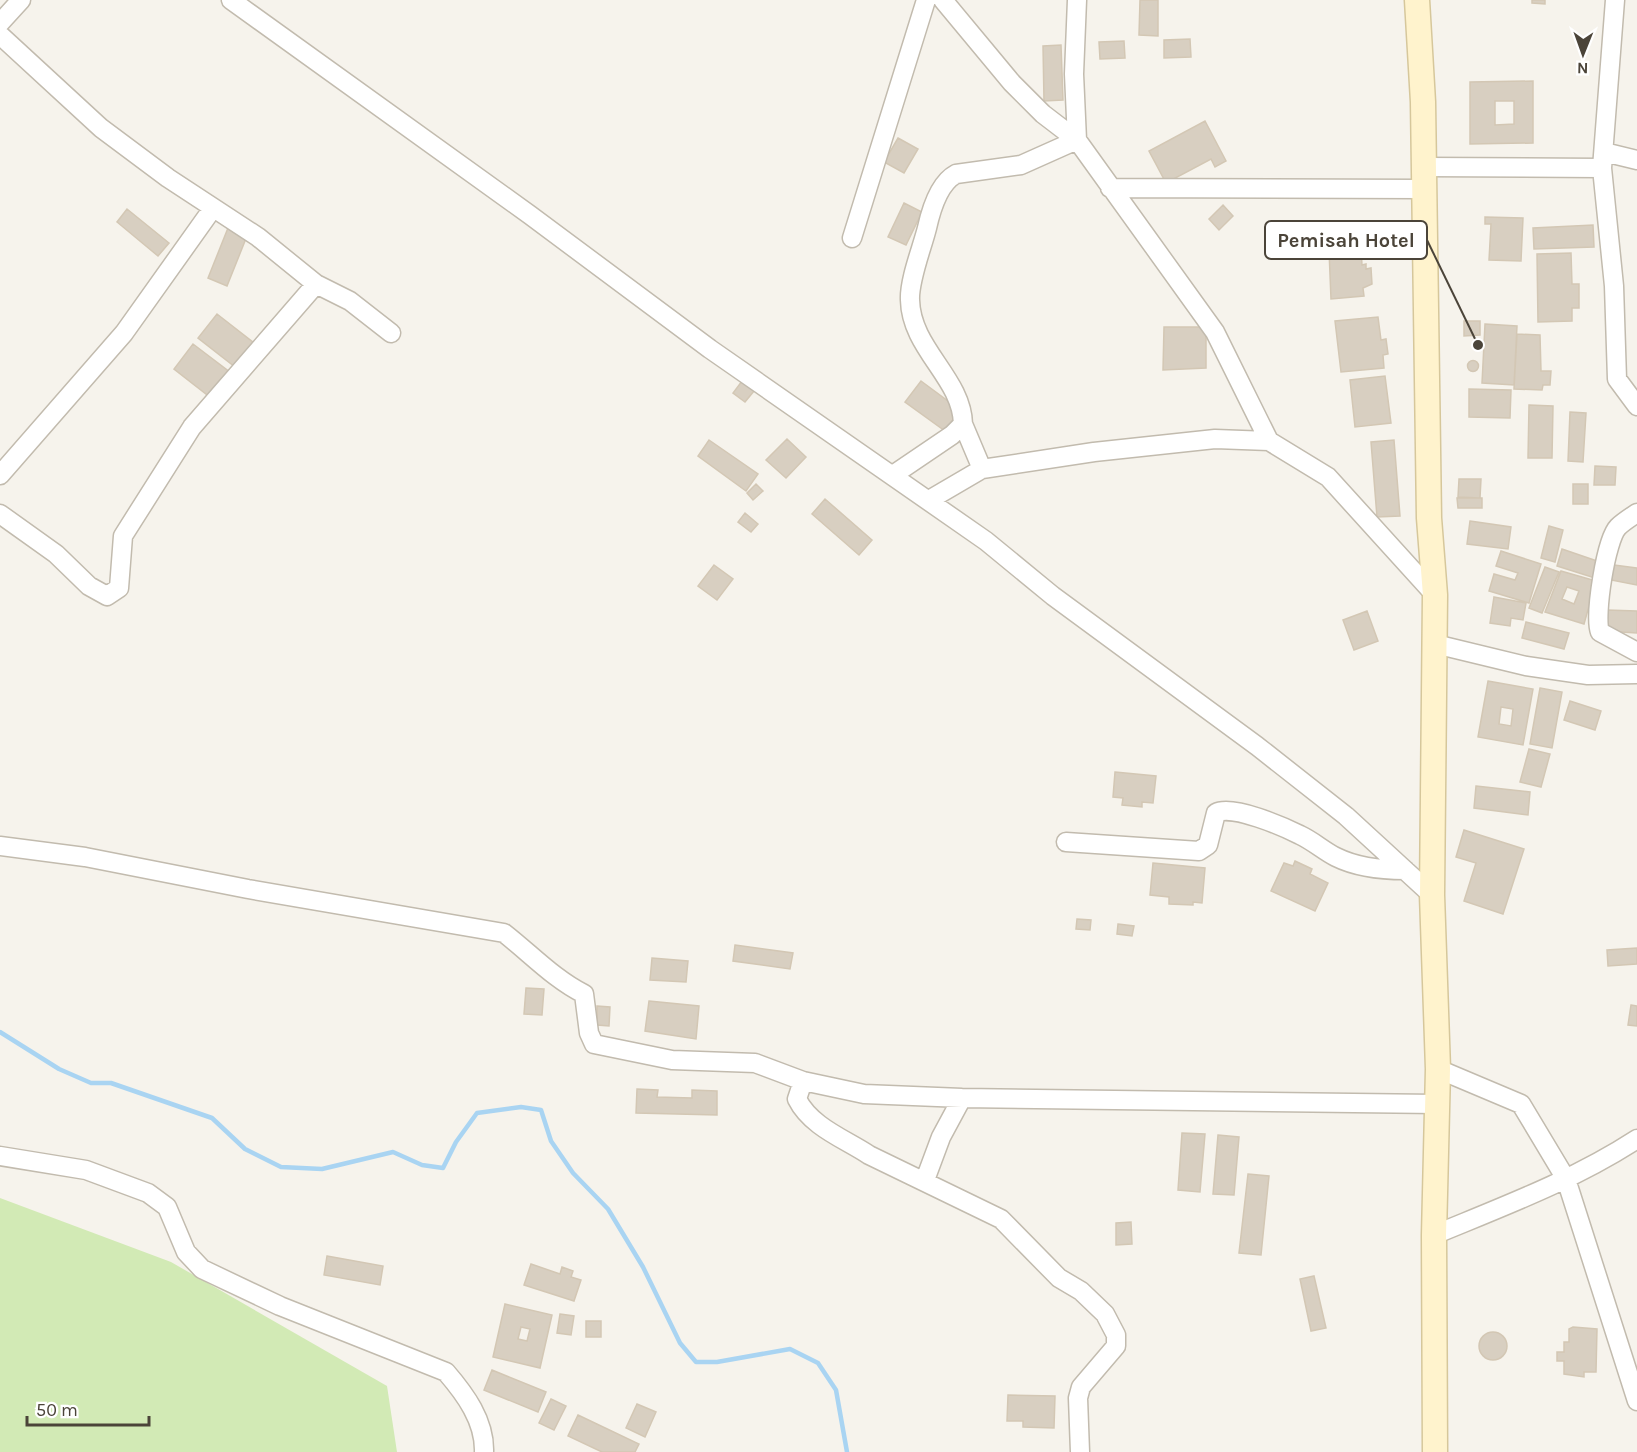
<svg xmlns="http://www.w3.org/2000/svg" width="1637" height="1452" font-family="Karla,sans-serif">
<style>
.green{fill:#d2eab5}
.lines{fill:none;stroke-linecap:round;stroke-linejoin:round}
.stream{stroke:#a9d4f2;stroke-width:4.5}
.building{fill:#d8cfc1;stroke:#d3c7b4;stroke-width:1.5;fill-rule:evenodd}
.street-casing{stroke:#c2bbae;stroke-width:21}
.secondary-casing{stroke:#d6c79b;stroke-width:27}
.street{stroke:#fff;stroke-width:18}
.secondary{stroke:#fff3cd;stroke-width:24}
.leader{fill:none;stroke:#4b4439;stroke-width:2}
.callout-dot{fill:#4b4439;stroke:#fff;stroke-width:2}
.callout{fill:#fff;stroke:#4b4439;stroke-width:2}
.callout-label{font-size:20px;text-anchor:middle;font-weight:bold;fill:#4b4439}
</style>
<rect width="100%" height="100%" fill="#f6f3ec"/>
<path class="green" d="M0 1198 171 1262 387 1386 397 1452H0Z"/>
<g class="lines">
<path class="stream" d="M0 1032 59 1069 91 1083H111L212 1118 245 1149 281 1167 322 1169 393 1152 422 1165 443 1168 456 1142 477 1113 521 1107 541 1110 551 1141 573 1173 608 1209 643 1267 680 1343 696 1362H717L790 1349 818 1363 836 1390 847 1452"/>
</g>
<path class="building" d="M1140 0H1158V36L1139 35Z
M1532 0H1545V4L1532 3Z
M1190 39 1191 57 1164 58V40Z
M1124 41 1125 58 1100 59 1099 42Z
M1061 45 1063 100 1044 101 1043 46Z
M1533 81V143L1470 144V82ZM1495 101H1514V124L1495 125Z
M1205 121 1226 161 1215 167 1211 159 1166 183 1149 151Z
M898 138 918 149 904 173 884 162Z
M904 203 922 212 906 245 888 237Z
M1223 205 1233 216 1219 230 1209 219Z
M127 209 169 243 158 256 117 222Z
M1485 217 1523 218 1521 261 1489 260 1491 224H1485Z
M1593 225 1594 247 1534 249 1533 228Z
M228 228 247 236 227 286 208 278Z
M1361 248 1362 265 1366 264V269L1371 268 1372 284 1363 288 1364 296 1331 299 1329 250Z
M1571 253 1572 284H1579V308H1572V321L1538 322 1537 254Z
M217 314 254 343 235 367 198 338Z
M1378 317 1381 340 1386 339 1388 354 1383 355 1384 368 1341 372 1335 321Z
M1464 321H1480V335L1464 336Z
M1485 324 1517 326 1514 385 1482 383Z
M1164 327H1206V368L1163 370Z
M1517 334 1540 335 1541 371H1551L1550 385H1543L1542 390 1514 389Z
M193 344 231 373 211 398 174 369Z
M1467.5 366a5.5 5.5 0 1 1 11 0a5.5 5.5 0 1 1-11 0Z
M1385 376 1391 423 1355 427 1350 380Z
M742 381 754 391 745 402 733 393Z
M921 381 960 410 945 431 905 402Z
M1469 389 1511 390 1510 418 1469 417Z
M1529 405 1553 406 1552 458H1528Z
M1570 412 1586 413 1583 462 1568 461Z
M787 439 806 457 786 478 766 460Z
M709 440 758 474 746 491 698 456Z
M1394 440 1400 516 1377 517 1371 442Z
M1595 466 1616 467 1615 485H1594Z
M1459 479H1481L1480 498 1458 497Z
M756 484 763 491 753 500 747 493Z
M1573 484H1588V504H1573Z
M1457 498H1482V508H1458Z
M825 499 872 540 859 555 812 514Z
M745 513 758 524 751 532 738 522Z
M1470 521 1511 527 1508 549 1467 544Z
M1549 526 1563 530 1555 562 1541 558Z
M1562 549 1600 562 1595 578 1557 566Z
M1501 551 1541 564 1529 603 1489 591 1494 574 1515 580 1518 573 1496 566Z
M714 565 733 579 717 600 698 586Z
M1614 565 1637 568V585L1611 580Z
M1545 567 1559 572 1542 613 1529 608Z
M1561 571 1596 581 1584 624 1545 612ZM1567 587 1579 591 1574 604 1562 599Z
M1494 597 1526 603 1523 620 1511 618 1510 626 1490 623Z
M1607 610 1637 611V633L1606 631Z
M1367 611 1378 641 1354 650 1343 620Z
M1526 622 1569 633 1564 649 1522 638Z
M1488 681 1533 689 1523 745 1478 737ZM1501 707 1513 709 1511 726 1499 724Z
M1540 688 1562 692 1552 748 1530 744Z
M1570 701 1601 711 1595 730 1564 720Z
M1529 749 1550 754 1541 787 1520 782Z
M1115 772 1156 776 1153 803 1142 802V807L1122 805 1123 798 1113 797Z
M1476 786 1530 792 1528 815 1474 808Z
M1464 830 1524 849 1503 914 1464 901 1476 863 1456 857Z
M1295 861 1312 869 1310 874 1328 883 1315 911 1271 891 1284 863 1293 866Z
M1153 863 1205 868 1202 903 1193 902V905L1169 904V897L1150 895Z
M1077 919 1091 920 1090 930 1076 929Z
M1118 924 1134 926 1132 936 1117 934Z
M735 945 793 953 790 969 733 961Z
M1637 948V964L1608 966 1607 950Z
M652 958 688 961 686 982 650 980Z
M526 988 544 989 542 1015 524 1014Z
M649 1001 699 1006 696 1039 645 1031Z
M1631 1005 1637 1006V1026L1628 1025Z
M597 1006 610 1007 609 1026 597 1025Z
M637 1089 658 1090 657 1097 692 1098V1090L717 1091V1115L636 1113Z
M1182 1133 1205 1134 1200 1192 1178 1190Z
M1218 1135 1239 1137 1234 1195 1213 1194Z
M1248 1174 1269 1176 1261 1255 1239 1253Z
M1131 1222 1132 1244 1116 1245V1223Z
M327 1256 383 1266 380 1285 324 1275Z
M531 1264 560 1274 562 1267 573 1271 571 1277 581 1280 574 1301 524 1285Z
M1314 1276 1326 1328 1311 1331 1300 1279Z
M505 1304 552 1315 540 1368 493 1357ZM521 1327 530 1329 527 1341 518 1339Z
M560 1314 574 1316 571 1335 557 1333Z
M586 1321H601V1337H586Z
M1573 1327 1597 1329 1596 1372H1584V1377L1564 1374V1361H1557V1352H1564V1342H1569V1329Z
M1479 1346a14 14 0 1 1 28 0a14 14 0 1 1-28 0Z
M492 1370 546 1392 538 1412 484 1390Z
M1008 1395 1055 1396 1054 1428 1023 1427V1421H1007Z
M551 1399 566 1406 554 1430 539 1423Z
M637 1404 656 1412 645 1437 626 1428Z
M578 1415 639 1444 635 1452H602L568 1436Z"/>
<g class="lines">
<g class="street-casing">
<path id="street" d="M231 0 530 215 710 349 986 541 1053 596 1257 746 1346 816 1432 895
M943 0 1012 83 1043 114 1077 140 1215 332 1269 441 1328 477 1435 595
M1615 0 1602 168 1614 286 1617 379 1637 406
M0 23 21 0
M0 35 101 128 168 178 258 237 316 284 350 301 391 333
M1604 152 1637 160
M1424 167 1602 168
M1110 188 1424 189
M852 238 926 0
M963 424 982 469
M0 475 124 333 213 208
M893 475 952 435 963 424C962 378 911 349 910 300 909 280 922 248 927 228 931 210 939 183 956 174L1021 165 1077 140 1074 74 1077 0
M929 500 982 469 1094 452 1215 439 1269 441
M1637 513C1631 517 1623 522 1618 527 1606 539 1594 616 1600 632L1637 652
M0 514 56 554 89 586 107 596 119 588 123 536 192 427 316 284
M1435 644 1526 666 1588 675 1637 674
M1066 842 1199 851 1208 845 1216 813C1232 804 1284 827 1300 835 1313 841 1324 851 1336 857 1358 868 1382 870 1405 870
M0 846 85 857 248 889 504 933C531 954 554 979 584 994L589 1033 594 1044 672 1060 755 1063 803 1081 797 1099C811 1127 845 1139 869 1155L1001 1219 1059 1278 1081 1291 1105 1314 1116 1335V1346L1081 1387 1078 1398 1080 1452
M1438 1069 1521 1104 1566 1179 1637 1401
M803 1081 864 1094 962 1098 1437 1104
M0 1156 86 1170 148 1193 167 1207 186 1252 202 1269 280 1306 446 1372C465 1394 485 1421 484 1452
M925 1180 941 1137 962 1098
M1434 1235C1504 1206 1574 1180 1637 1139"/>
</g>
<g class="secondary-casing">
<path id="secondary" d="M1417 0 1423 102 1429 518 1435 595 1432 895 1438 1069 1434 1235 1435 1452"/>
</g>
<use href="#street" class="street"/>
<use href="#secondary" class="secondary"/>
</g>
<path class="leader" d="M1478 345L1427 240"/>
<circle class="callout-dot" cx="1478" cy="345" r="6"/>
<rect class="callout" x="1265" y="221" width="162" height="38" rx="6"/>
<g class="callout-label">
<text x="1346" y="247">Pemisah Hotel</text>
</g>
<g transform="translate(1583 54) rotate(181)" stroke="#ffffff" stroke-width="4.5" paint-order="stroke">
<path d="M0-4.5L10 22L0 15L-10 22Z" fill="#4b4439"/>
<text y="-9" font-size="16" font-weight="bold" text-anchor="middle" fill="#4b4439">N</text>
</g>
<path d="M27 1416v9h122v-9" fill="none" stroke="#4b4439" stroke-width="3"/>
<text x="36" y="1416" font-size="18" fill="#4b4439" stroke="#ffffff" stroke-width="4.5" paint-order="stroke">50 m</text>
</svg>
